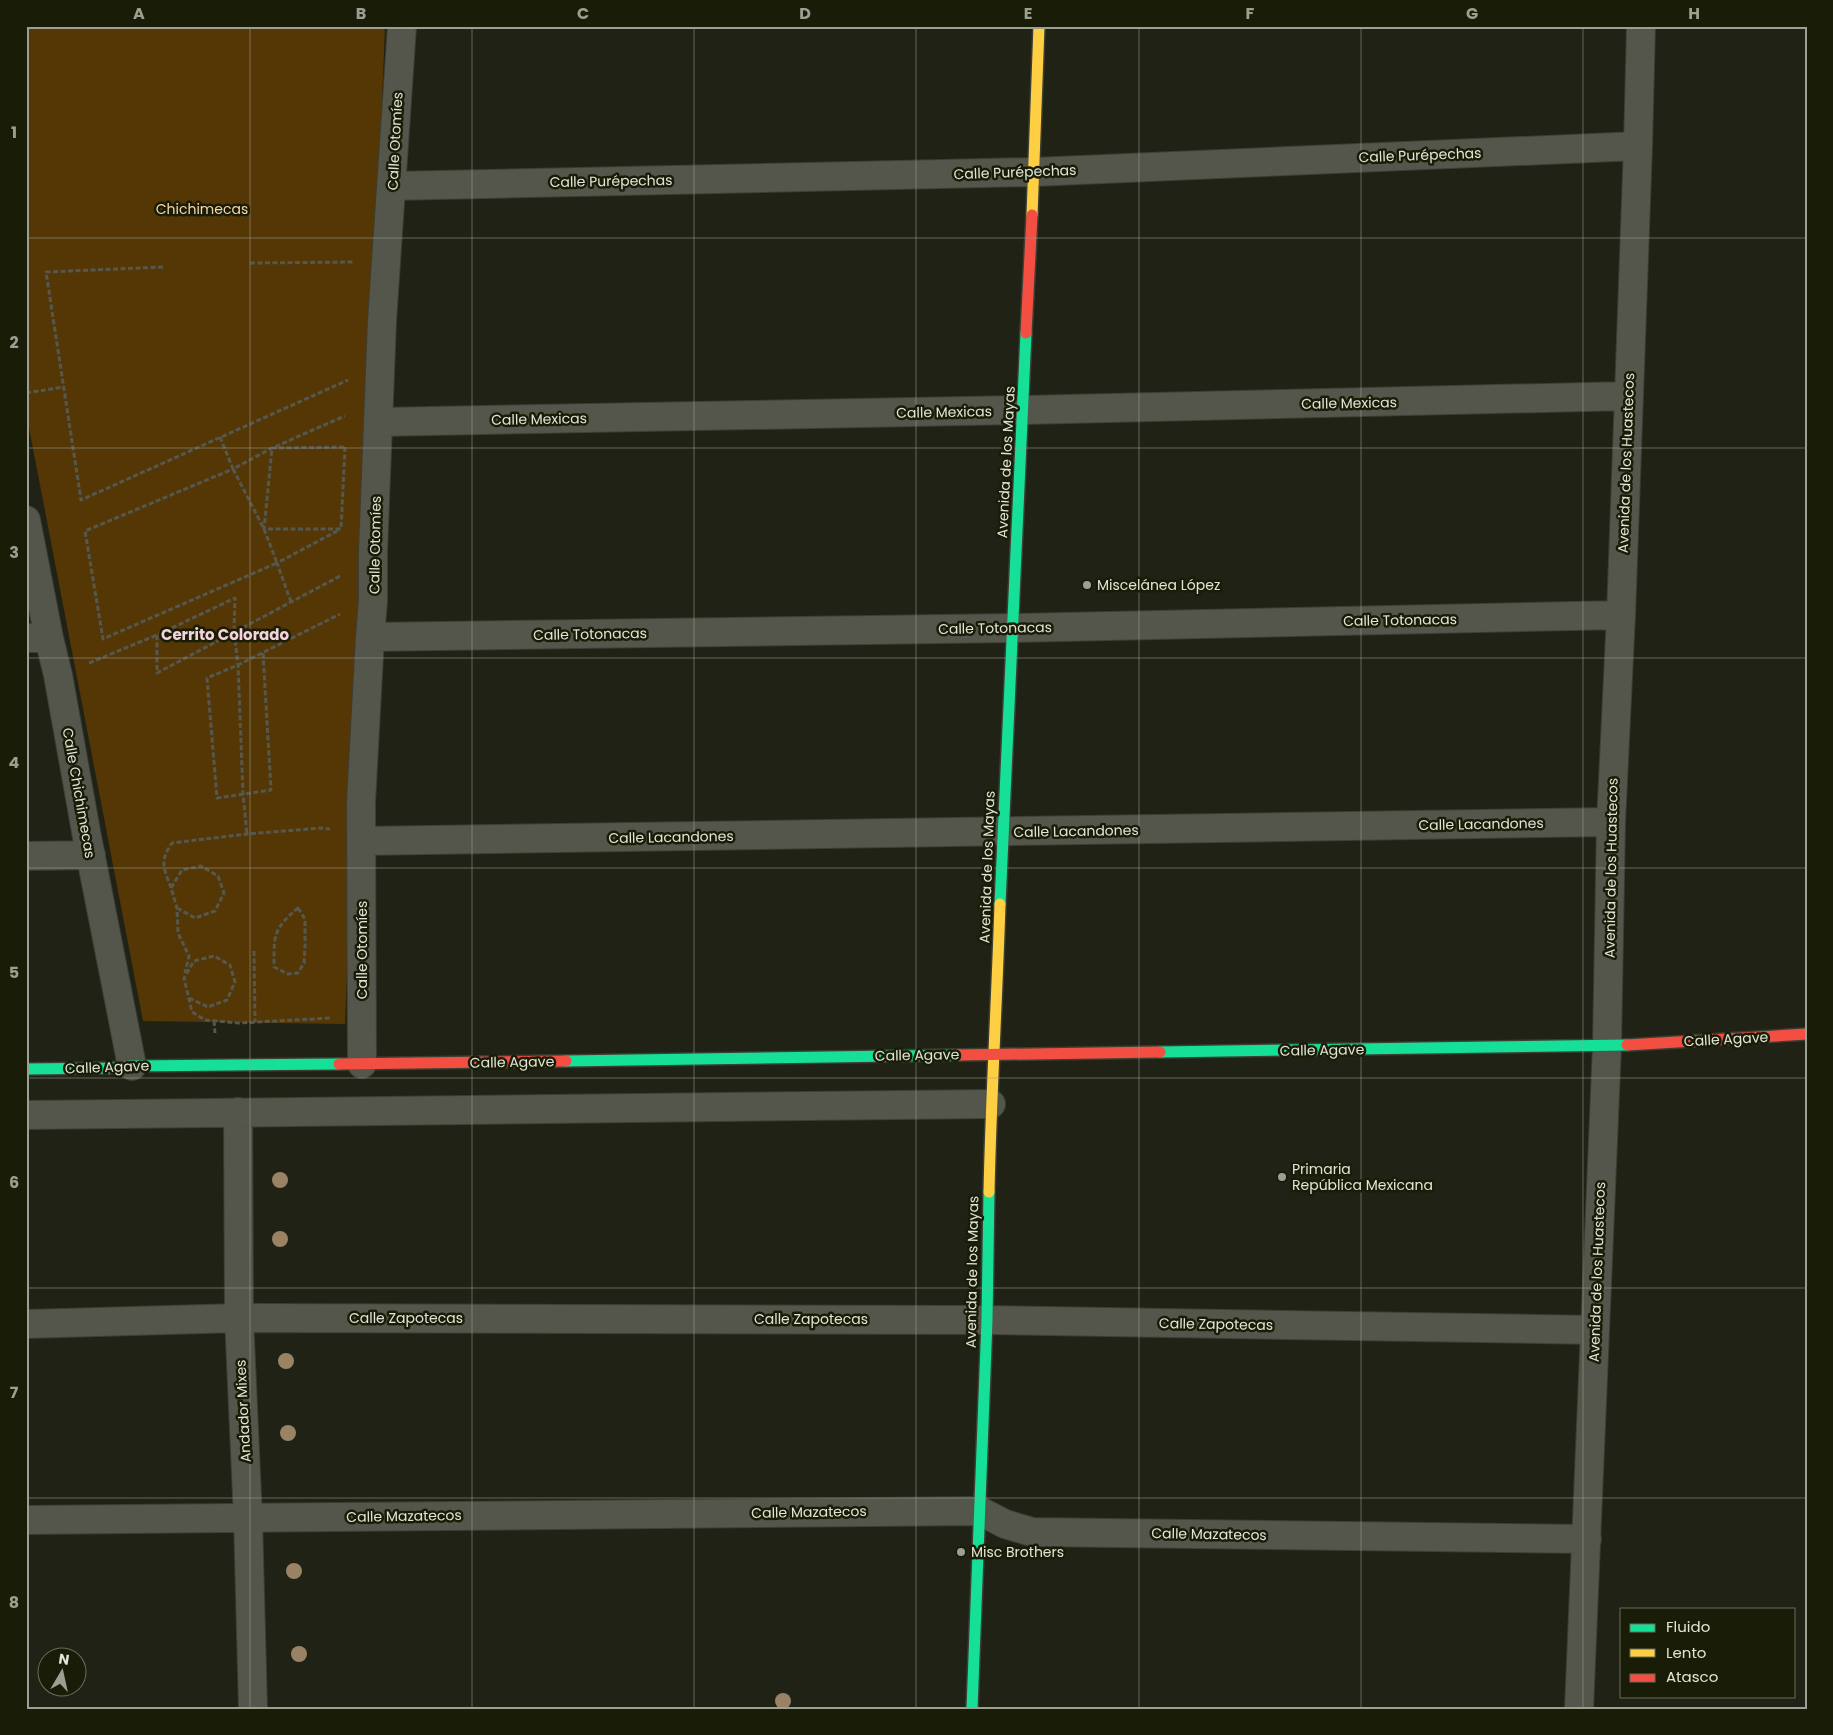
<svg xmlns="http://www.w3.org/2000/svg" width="1833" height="1735" font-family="Poppins,sans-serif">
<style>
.green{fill:#553706}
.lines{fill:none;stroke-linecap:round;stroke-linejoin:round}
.street-casing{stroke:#3c3e34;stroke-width:30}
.fast-casing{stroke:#3c3e34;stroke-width:14}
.slow-casing{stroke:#3c3e34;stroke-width:14}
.jam-casing{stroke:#3c3e34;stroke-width:14}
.path{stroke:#55584f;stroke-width:3;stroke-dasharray:5 2.5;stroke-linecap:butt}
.street{stroke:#54564c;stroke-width:28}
.fast{stroke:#16e098;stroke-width:11}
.slow{stroke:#ffcf43;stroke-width:11}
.jam{stroke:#f24e42;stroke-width:11}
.tree{fill:#998364}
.grid{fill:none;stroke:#9ca092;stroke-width:1;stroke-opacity:0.55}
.poi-dot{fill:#9ca092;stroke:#191d07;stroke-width:2}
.labels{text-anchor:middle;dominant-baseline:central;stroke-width:5;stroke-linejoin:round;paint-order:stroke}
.street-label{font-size:14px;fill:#e0e4d6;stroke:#191d07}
.park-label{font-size:14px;fill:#fcd3a5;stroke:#191d07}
.poi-label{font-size:14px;fill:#e0e4d6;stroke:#191d07;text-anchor:start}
.neighbourhood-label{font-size:15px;font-weight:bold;fill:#f5d3dd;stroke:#191d07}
.neatline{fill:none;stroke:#9ca092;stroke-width:2}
.grid-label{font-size:16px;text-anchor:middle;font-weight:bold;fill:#9ca092}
</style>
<rect width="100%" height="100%" fill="#1f2215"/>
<path class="green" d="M26 26H385L345 1024 143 1021 26 412Z"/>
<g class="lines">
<g class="street-casing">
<path id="street" d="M392 186 1034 172 1638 146
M379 422 1024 410 1628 396
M26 520 49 638 58 675 87 837 132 1066
M370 637 1013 628 1621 615
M26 638H49
M362 841 1611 822
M26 856 91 855
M362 1064 361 802 370 637 373 601V552L382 321 402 26
M238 1112 239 1318 248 1518 253 1709
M26 1115 991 1104
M26 1324 239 1318 987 1320 1595 1330
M26 1520 980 1511 1005 1524 1032 1532 1587 1539
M1579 1709 1607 1046 1611 822 1621 615 1638 146 1641 26"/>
</g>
<g class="fast-casing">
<path id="fast" d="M1000 904 1026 333
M1160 1052 1627 1045
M566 1061 959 1055
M26 1069 112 1068 132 1066 339 1064
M972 1709 987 1320 989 1192"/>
</g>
<g class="slow-casing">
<path id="slow" d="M1032 215 1039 26
M989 1192C991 1096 997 1000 1000 904"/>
</g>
<g class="jam-casing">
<path id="jam" d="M1026 333 1032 215
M1627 1045 1807 1034
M959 1055 1160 1052
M339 1064 566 1061"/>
</g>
<path class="path" d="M250 263 353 262
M163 267 46 272 81 500 348 380
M26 393 64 387
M220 437 233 469 272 448 345 416
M345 447 341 529H264L272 448Z
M233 469 264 529 277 563 103 639 85 531Z
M291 602 277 563 339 530
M157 635V673L342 575
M263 653 271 790 217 798 207 678 238 665 340 614
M89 663 157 635 235 598 234 632 238 665 243 794 247 834
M171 888C164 868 159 862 172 843L247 834 321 828 330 829
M177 908 195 918 215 911 224 893 218 876 201 866 182 870 171 888 177 908 178 933 189 956 185 973
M298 908 305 919V946L304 963 298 973 288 974 274 967C274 935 273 929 298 908Z
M254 951 255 1022
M189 998 208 1007 227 1000 235 982 230 965 214 956 194 961 184 978 192 1012 205 1020 239 1023 331 1018
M214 1021 215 1033"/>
<use href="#street" class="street"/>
<use href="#fast" class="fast"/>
<use href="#slow" class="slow"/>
<use href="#jam" class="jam"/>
</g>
<g class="tree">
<circle cx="280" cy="1180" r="8"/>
<circle cx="280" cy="1239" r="8"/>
<circle cx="286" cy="1361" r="8"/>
<circle cx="288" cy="1433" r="8"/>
<circle cx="294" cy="1571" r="8"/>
<circle cx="299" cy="1654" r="8"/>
<circle cx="783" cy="1701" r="8"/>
</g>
<path class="grid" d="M250 26V1709M472 26V1709M694 26V1709M916 26V1709M1139 26V1709M1361 26V1709M1583 26V1709M26 238H1807M26 448H1807M26 658H1807M26 868H1807M26 1078H1807M26 1288H1807M26 1498H1807"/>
<g class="poi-dot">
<circle cx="1087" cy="585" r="5"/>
<circle cx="1282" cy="1177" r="5"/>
<circle cx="961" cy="1552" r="5"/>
</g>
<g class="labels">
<g class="street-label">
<text transform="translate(395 141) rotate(-87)">Calle Otomíes</text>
<text transform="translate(1420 155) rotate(-2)">Calle Purépechas</text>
<text transform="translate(1015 172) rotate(-2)">Calle Purépechas</text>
<text transform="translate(611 181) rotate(-1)">Calle Purépechas</text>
<text transform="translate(1349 403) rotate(-1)">Calle Mexicas</text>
<text transform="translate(944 412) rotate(-1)">Calle Mexicas</text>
<text transform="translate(539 419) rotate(-1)">Calle Mexicas</text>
<text transform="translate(1006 462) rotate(-87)">Avenida de los Mayas</text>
<text transform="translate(1626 463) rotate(-88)">Avenida de los Huastecos</text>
<text transform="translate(375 545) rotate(-89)">Calle Otomíes</text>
<text transform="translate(1400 620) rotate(-1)">Calle Totonacas</text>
<text transform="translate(995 628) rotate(-1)">Calle Totonacas</text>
<text transform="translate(590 634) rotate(-1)">Calle Totonacas</text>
<text transform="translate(79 793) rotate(80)">Calle Chichimecas</text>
<text transform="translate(1481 824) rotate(-1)">Calle Lacandones</text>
<text transform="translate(1076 831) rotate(-1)">Calle Lacandones</text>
<text transform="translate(671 837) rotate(-1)">Calle Lacandones</text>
<text transform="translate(987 867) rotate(-88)">Avenida de los Mayas</text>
<text transform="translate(1611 868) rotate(-89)">Avenida de los Huastecos</text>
<text transform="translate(362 950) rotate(-90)">Calle Otomíes</text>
<text transform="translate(1726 1039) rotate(-3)">Calle Agave</text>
<text transform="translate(1322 1050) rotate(-1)">Calle Agave</text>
<text transform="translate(917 1055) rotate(-1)">Calle Agave</text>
<text transform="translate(512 1062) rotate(-1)">Calle Agave</text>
<text transform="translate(107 1067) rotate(-2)">Calle Agave</text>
<text transform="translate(972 1272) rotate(-89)">Avenida de los Mayas</text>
<text transform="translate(1597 1272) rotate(-88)">Avenida de los Huastecos</text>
<text x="406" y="1318">Calle Zapotecas</text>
<text x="811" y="1319">Calle Zapotecas</text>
<text transform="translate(1216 1324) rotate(1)">Calle Zapotecas</text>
<text transform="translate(243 1411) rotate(-93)">Andador Mixes</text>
<text transform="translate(809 1512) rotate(-1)">Calle Mazatecos</text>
<text transform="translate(404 1516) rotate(-1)">Calle Mazatecos</text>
<text transform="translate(1209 1534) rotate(1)">Calle Mazatecos</text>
</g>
<g class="park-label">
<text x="202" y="209">Chichimecas</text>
</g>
<g class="poi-label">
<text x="1097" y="585">Miscelánea López</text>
<text x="1292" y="1169">Primaria<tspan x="1292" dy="16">República Mexicana</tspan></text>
<text x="971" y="1552">Misc Brothers</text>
</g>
<g class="neighbourhood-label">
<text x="225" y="634">Cerrito Colorado</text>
</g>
</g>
<rect width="1833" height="1735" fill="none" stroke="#191d07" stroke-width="55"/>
<rect x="1620" y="1608" width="175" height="90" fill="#191d07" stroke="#696d5a"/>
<rect x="1630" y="1624" width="25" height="8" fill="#16e098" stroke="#696d5a"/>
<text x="1666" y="1632" font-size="15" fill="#e0e4d6">Fluido</text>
<rect x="1630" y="1649" width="25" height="8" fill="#ffcf43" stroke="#696d5a"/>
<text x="1666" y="1658" font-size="15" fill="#e0e4d6">Lento</text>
<rect x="1630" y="1674" width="25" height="8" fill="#f24e42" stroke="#696d5a"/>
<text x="1666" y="1682" font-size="15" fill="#e0e4d6">Atasco</text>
<g transform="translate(62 1672) rotate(9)"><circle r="24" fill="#191d07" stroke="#696d5a"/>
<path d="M0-4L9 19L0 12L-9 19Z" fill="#9ca092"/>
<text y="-8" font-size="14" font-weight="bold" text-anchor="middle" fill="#e0e4d6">N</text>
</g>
<rect x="28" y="28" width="1778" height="1680" class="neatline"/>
<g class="grid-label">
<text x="139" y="19">A</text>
<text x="361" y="19">B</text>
<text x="583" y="19">C</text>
<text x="805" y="19">D</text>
<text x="1028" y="19">E</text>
<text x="1250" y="19">F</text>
<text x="1472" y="19">G</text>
<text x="1694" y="19">H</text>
<text x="14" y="138">1</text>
<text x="14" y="348">2</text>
<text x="14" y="558">3</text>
<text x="14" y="768">4</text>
<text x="14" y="978">5</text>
<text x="14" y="1188">6</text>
<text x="14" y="1398">7</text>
<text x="14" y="1608">8</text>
</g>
</svg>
